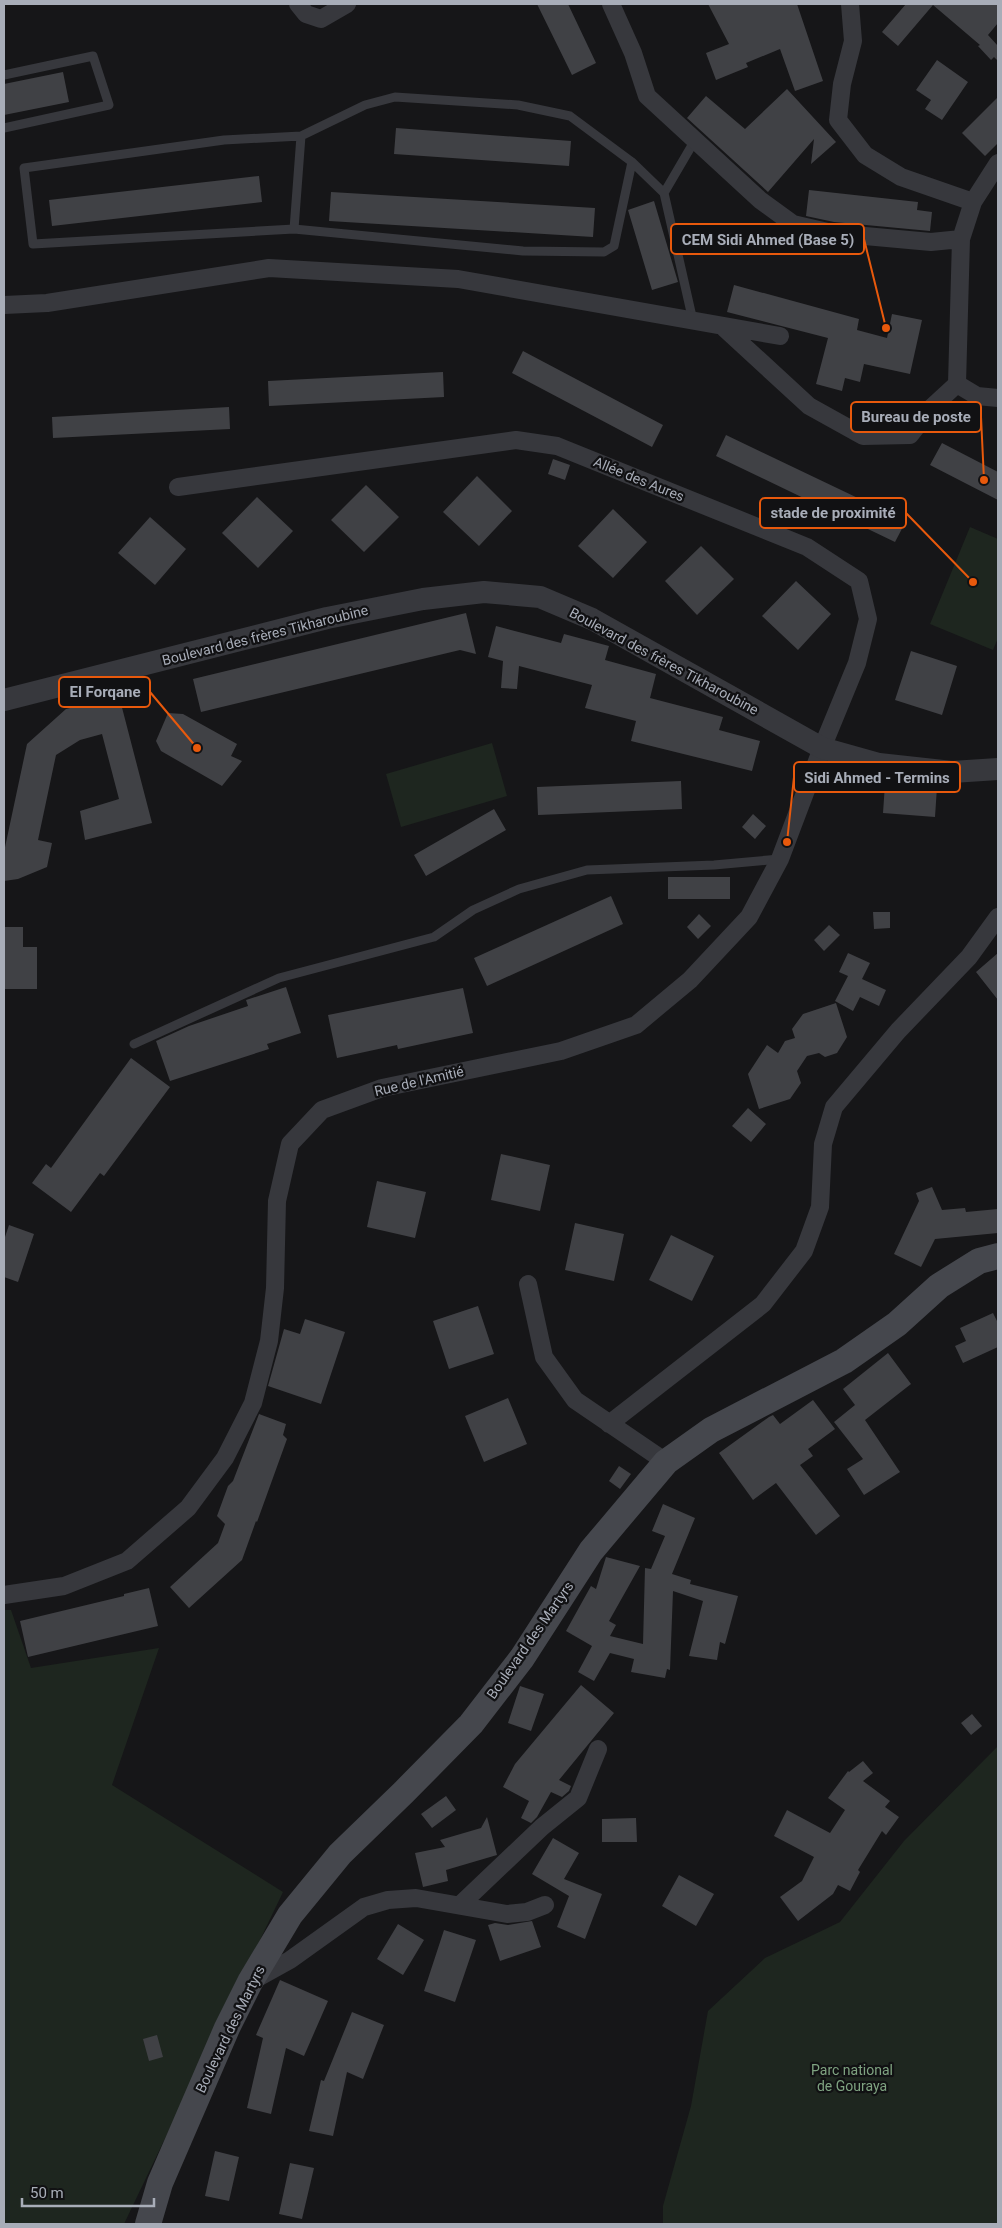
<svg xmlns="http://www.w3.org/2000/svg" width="1002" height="2228" font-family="Roboto,sans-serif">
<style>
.green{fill:#1e261f}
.building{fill:#404145}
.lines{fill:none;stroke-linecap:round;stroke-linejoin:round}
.service{stroke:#37383d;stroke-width:9}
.minor{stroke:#37383d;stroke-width:18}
.tertiary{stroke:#37383d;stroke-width:22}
.secondary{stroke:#45474d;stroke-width:26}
.labels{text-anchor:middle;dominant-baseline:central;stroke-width:4.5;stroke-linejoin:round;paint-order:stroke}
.street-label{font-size:14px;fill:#a8adb8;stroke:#111113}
.park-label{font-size:14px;fill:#7fa381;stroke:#111113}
.leader{fill:none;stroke:#e8590c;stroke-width:2}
.callout-dot{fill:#e8590c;stroke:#111113;stroke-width:2}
.callout{fill:#111113;stroke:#e8590c;stroke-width:2}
.callout-label{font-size:15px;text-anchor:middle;font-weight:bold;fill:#a8adb8}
</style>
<rect width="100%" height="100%" fill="#161618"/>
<path class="green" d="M970 527 998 539V638L993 650 930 624Z
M492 743 507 796 401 827 386 774Z
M4 1610H11L31 1668 159 1648 112 1785 283 1892 124 2224H4Z
M998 1746V2224H663V2206L691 2106 708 2011 765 1958 840 1922 904 1841Z"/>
<path class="building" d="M537 4H568L596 63 572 75Z
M708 4H797L823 81 795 91 780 49 746 63 748 67 716 80 706 53 729 44Z
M906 4H998V23L988 35 998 46V61L994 57 991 60 978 46 980 45 933 5 898 46 882 32Z
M937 60 968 82 942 120 925 109 931 100 916 90Z
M63 72 69 102 4 115V84Z
M787 89 836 142 811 164 814 139 768 192 687 118 706 96 745 129Z
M998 97V143L985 156 962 133Z
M396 128 571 141 569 166 394 154Z
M259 176 262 202 52 226 49 200Z
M809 190 918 202 917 210 932 212 930 231 834 222 806 216Z
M331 192 595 208 593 237 329 221Z
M654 201 678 282 652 290 628 210Z
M734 285 859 319 857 330 887 338 892 314 922 320 910 374 864 364 860 382 845 378 842 391 816 384 828 338 727 312Z
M523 351 663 425 652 447 512 373Z
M443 372 444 397 269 406 268 381Z
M229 407 230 429 53 438 52 417Z
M726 435 906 521 895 542 716 456Z
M942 443 998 472V500L930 465Z
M553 459 570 465 565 480 548 474Z
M477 476 512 511 479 546 443 512Z
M366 485 399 517 364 552 331 520Z
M257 497 293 531 258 568 222 533Z
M613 509 647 542 613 578 578 546Z
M150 517 186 549 155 585 118 553Z
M701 546 734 579 697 615 665 581Z
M796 581 831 614 798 650 762 616Z
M466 613 476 654 460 650 201 712 193 679Z
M496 626 561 643 564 634 609 646 605 660 656 674 650 698 723 717 719 730 760 741 752 771 631 741 636 721 585 708 592 685 519 666 517 689 501 688 503 661 488 657Z
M911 651 957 666 942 715 895 700Z
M119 696 152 823 85 840 80 811 119 799 102 734 80 740 56 755 38 840 52 843 47 867 18 879 4 881V852L27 744 66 709Z
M168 713 183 714 237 744 231 756 242 761 222 786 161 751 156 741Z
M681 781 682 809 538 815 537 787Z
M885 784 937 787 935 817 883 813Z
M494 809 506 830 426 876 414 855Z
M753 814 766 826 755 839 742 827Z
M668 877H730V899H668Z
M611 896 623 924 487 986 474 958Z
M873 912H890V928L874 929Z
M699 914 711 926 698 939 687 927Z
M829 925 840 935 824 951 814 940Z
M4 927H23V947H37V989H4Z
M848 953 870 963 862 979 886 990 879 1006 860 997 853 1011 835 1001 848 976 839 972Z
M998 953V1000L976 972Z
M286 987 301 1033 267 1044 269 1049 170 1081 156 1041 189 1026 248 1006 246 1000Z
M463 988 473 1033 398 1049 397 1045 337 1058 328 1015Z
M836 1003 847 1037 837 1053 825 1057 819 1053 807 1056 797 1071 801 1083 790 1099 759 1109 748 1074 767 1045 778 1053 785 1041 795 1038 792 1029 803 1014Z
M131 1058 170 1087 104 1176 100 1173 71 1212 32 1183 46 1164 51 1168Z
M748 1108 766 1124 751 1142 732 1126Z
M501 1154 550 1165 540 1211 491 1200Z
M377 1181 426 1192 415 1238 367 1227Z
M932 1187 942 1210 965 1208 966 1212 998 1209V1233L935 1239 921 1267 894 1254 919 1201 916 1193Z
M575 1223 624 1234 614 1281 565 1270Z
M9 1225 34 1234 18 1282 4 1277V1240Z
M671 1235 714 1256 692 1301 649 1280Z
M478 1306 494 1354 449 1369 433 1321Z
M993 1313 998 1323V1347L963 1363 955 1346 966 1341 960 1328Z
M305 1319 345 1332 321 1404 268 1386 284 1329 300 1334Z
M888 1353 911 1384 865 1420 900 1472 864 1495 847 1469 863 1459 834 1422 855 1405 843 1389Z
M508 1398 527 1444 484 1462 465 1416Z
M813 1400 835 1429 808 1449 813 1456 800 1465 840 1516 816 1535 776 1483 753 1500 719 1453 769 1417 773 1415 780 1424Z
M259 1414 286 1424 283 1435 287 1439 257 1522 256 1521 242 1560 189 1608 170 1587 218 1543 225 1524 217 1516 228 1486 233 1481Z
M619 1466 631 1474 620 1489 609 1481Z
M663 1504 695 1518 672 1574 691 1580 690 1584 738 1596 725 1644 720 1642 717 1660 689 1656 703 1601 673 1591 670 1670 667 1669 665 1678 631 1672 634 1659 610 1653 594 1681 578 1672 592 1646 566 1631 591 1586 596 1589 606 1557 640 1566 609 1621 616 1625 610 1636 643 1644 645 1568 651 1569 665 1536 652 1531Z
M149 1588 158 1626 28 1657 20 1621 124 1596V1594Z
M581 1685 614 1713 559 1780 571 1786 569 1791 562 1797 551 1792 537 1817 531 1823 521 1818 529 1801 503 1787 515 1764Z
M520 1686 544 1694 531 1731 508 1723Z
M972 1714 982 1726 971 1735 961 1723Z
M863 1761 873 1773 863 1781 890 1801 885 1807 899 1817 886 1835 882 1831 858 1870 860 1872 850 1891 838 1885 833 1894 798 1921 780 1897 802 1881 814 1857 774 1836 787 1810 830 1833 845 1810 828 1798 848 1771 849 1772Z
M446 1796 456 1810 432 1828 421 1814Z
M487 1817 497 1855 446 1870 448 1881 423 1887 415 1853 445 1847 440 1840 481 1828Z
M636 1818 637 1842H602V1819Z
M553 1838 579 1853 564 1879 602 1894 585 1939 557 1927 569 1896 532 1874Z
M679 1875 714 1894 696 1926 662 1906Z
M532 1921 541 1947 500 1961 488 1925 495 1923 508 1925Z
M398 1924 424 1940 403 1975 377 1959Z
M444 1930 476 1940 455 2002 424 1991Z
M280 1980 328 2001 304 2056 286 2048 271 2114 247 2108 263 2038 256 2035Z
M352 2012 384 2025 363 2079 347 2072 333 2136 309 2131 321 2080 324 2081Z
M157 2035 163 2057 149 2061 143 2039Z
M215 2151 239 2157 229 2201 205 2196Z
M290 2163 314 2168 302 2219 279 2214Z"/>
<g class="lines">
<path class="service" d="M4 75 93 56 109 105 4 128
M632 162 614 246 604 252 523 251 294 229 33 244 24 168 224 140 301 136 365 105 395 97 518 105 570 116 632 162 664 193 693 321
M664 193 695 140
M294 229 301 136
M134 1044 279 978 434 937 473 910 519 889 587 870 714 865 780 859"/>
<path class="minor" d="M298 4 306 14 321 19 347 4
M611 4 633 53 647 96 760 200 793 224 832 233 931 242 961 239
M850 4 853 41 842 84 838 120 865 155 901 177 973 202
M4 305 47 303 269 268 458 279 780 336
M722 326 809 406 863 436 910 435 932 407 957 384 961 239 973 202 998 163
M957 384 977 396 998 398
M528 1284 544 1357 575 1400 666 1462
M609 1424 763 1304 804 1251 820 1207 823 1144 834 1107 898 1031 969 957 998 917
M4 1595 64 1586 127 1561 188 1508 225 1458 253 1403 269 1341 275 1288 277 1201 290 1144 322 1110 382 1088 561 1051 636 1025 690 980 749 917 780 859 822 748 857 663 868 619 859 581 807 547 557 446 516 440 178 487
M460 1905 542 1827 578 1798 598 1749
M254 1980 290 1960 364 1907 388 1900 416 1898 507 1914 527 1912 545 1905"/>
<path class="tertiary" d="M4 700 327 618 423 599 484 592 540 597 592 619 822 748 879 764 952 772 998 769"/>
<path class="secondary" d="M148 2224 160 2183 227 2028 250 1982 290 1915 340 1854 404 1792 471 1724 522 1658 591 1551 666 1462 711 1430 844 1361 897 1324 939 1286 979 1261 998 1256"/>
</g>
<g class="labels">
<g class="street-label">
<text transform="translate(639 479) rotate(22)">Allée des Aures</text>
<text transform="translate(265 635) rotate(-14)">Boulevard des frères Tikharoubine</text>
<text transform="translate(664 661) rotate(28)">Boulevard des frères Tikharoubine</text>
<text transform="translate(419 1081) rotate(-13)">Rue de l'Amitié</text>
<text transform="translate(530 1640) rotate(-55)">Boulevard des Martyrs</text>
<text transform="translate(230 2029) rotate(-64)">Boulevard des Martyrs</text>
</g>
<g class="park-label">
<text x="852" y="2070">Parc national<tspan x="852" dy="16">de Gouraya</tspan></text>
</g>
</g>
<path class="leader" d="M886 328L864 239M984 480L981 417M973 582L906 513M197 748L150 692M787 842L794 777"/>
<g class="callout-dot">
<circle cx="886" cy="328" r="5"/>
<circle cx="984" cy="480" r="5"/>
<circle cx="973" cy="582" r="5"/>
<circle cx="197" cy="748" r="5"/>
<circle cx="787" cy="842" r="5"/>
</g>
<g class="callout">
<rect x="671" y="224" width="193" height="30" rx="5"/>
<rect x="851" y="402" width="130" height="30" rx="5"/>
<rect x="760" y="498" width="146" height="30" rx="5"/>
<rect x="59" y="677" width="91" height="30" rx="5"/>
<rect x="794" y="762" width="166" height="30" rx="5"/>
</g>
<g class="callout-label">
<text x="768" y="245">CEM Sidi Ahmed (Base 5)</text>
<text x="916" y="422">Bureau de poste</text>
<text x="833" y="518">stade de proximité</text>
<text x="105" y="697">El Forqane</text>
<text x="877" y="783">Sidi Ahmed - Termins</text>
</g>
<rect width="1002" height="2228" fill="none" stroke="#a8adb8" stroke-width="10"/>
<path d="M22 2198v8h132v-8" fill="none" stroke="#a8adb8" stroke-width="2.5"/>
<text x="30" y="2198" font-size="15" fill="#a8adb8" stroke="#111113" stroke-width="4" paint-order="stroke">50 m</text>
</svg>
